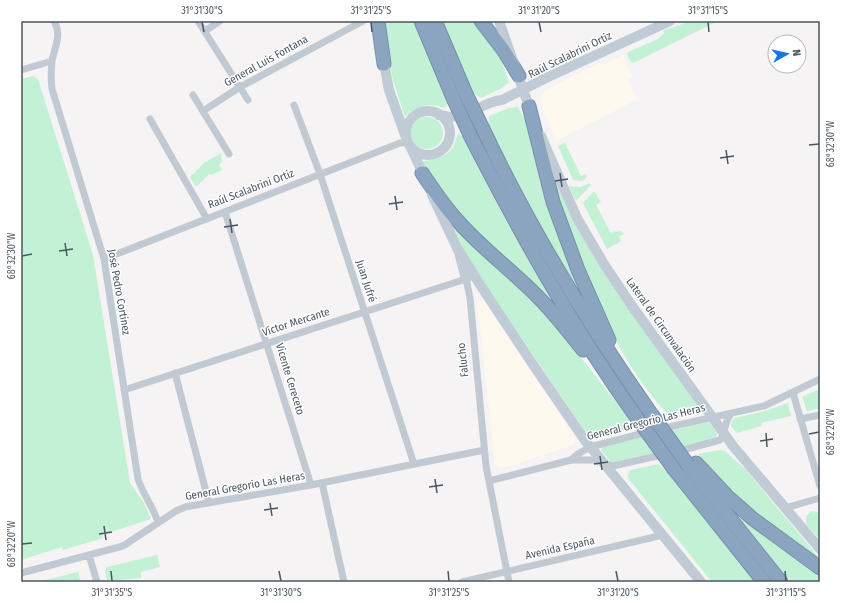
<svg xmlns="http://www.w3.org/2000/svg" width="841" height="603" font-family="'Fira Sans Condensed',sans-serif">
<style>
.commercial{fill:#fdf9ef}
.green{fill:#c3f1d5}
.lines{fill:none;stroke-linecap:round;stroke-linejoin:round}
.highway-casing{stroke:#7690ad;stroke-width:15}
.street{stroke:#c1cad2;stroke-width:7}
.secondary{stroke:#c1cbd6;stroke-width:10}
.highway{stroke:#8ba5c1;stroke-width:13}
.highway-bridge-casing{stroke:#7690ad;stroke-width:15;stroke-linecap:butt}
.highway-bridge{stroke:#8ba5c1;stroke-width:13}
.ticks{fill:none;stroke:#4a5661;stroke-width:1.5}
.labels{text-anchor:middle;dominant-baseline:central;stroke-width:3;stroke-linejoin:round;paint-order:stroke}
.street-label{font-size:11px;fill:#4a5661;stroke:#fff}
.neatline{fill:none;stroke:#4a5661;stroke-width:1.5}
.ticks-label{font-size:10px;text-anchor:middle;fill:#4a5661}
</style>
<rect width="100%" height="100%" fill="#f5f3f3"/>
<path class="commercial" d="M623 55 632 77 627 79 638 99 556 141 540 101 545 90 600 63 605 64Z
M483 300 576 439 573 445 510 466 500 468 495 464 477 301Z"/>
<path class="green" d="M381 21H413L440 84 449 102 444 108C428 102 417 106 405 117L393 80Z
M443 21H477L498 52 509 82 502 88 481 98 471 92Z
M690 21H718L633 63 631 62 627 55 628 52 658 39 664 33 663 31C672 27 681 25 690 21Z
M33 76 38 79 93 255 130 483 144 503 151 519 102 535 103 538 63 550 62 547 21 560V79Z
M517 106 527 123 535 146 585 301 547 238 488 127 489 116 509 108H513Z
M411 133a16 16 0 1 1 32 0a16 16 0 1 1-32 0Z
M458 134 465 137 476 164 504 217 550 299 557 308 482 243 437 188 422 161C434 161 446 157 453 147 455 143 456 138 458 134Z
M565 143 581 176 586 174 587 177 582 181 573 180 558 146Z
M221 153 222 162 219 164 222 170 211 175 209 174 196 187 190 177 204 163Z
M544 156 570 214 598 264 699 405 695 408 696 411 694 413 672 419C603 347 575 247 544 156Z
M589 183 591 185 577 200 575 199 569 186 581 187Z
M594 191 601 202 596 205 611 233 615 231 616 232 620 231 624 234 619 237 621 241 607 249 583 203Z
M452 225H453L476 249 529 297 542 311 564 336 630 420 628 421 631 428 597 436 587 432 586 433 480 276 460 242Z
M820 389V408L807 411 802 397Z
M788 403 791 416 761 423 762 426 737 433 731 426 732 421 735 418 765 411Z
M707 422 710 423 717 433V435L714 439 612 463 610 461 601 450 602 447Z
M720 450 725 451 746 470 820 559V563C790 540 759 517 731 491 719 480 706 469 698 454Z
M658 464 666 471 755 582H712L628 478V474L631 470Z
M726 502 820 571V582H791Z
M811 511 817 512 820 515V540L806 524V517Z
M157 555 160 567 141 572V578L107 581 105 571 107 567Z
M78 572 81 582H37Z"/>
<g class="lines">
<g class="highway-casing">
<path id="highway" d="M378 21 384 64
M421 21 454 100
M435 21 466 94
M481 21 504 51 519 76
M529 106 553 202 578 270 609 340
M483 129C530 229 588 324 652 415
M470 135C520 233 573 329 637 418
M422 173C433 189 444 206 457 220 482 249 513 271 539 298 555 314 569 332 583 350
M696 463 727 496 753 519 820 568
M690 468 781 582
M674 469 764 582"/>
</g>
<path class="street" d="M54 21C62 35 55 46 52 61 51 70 51 80 52 89L104 259 138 479C143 494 153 507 158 522
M198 21 248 100
M205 31 220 21
M21 70 52 61
M193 95 229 154
M294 105 320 174 414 464
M203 111 240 87 363 21
M150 119 207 219
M225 212 311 485
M104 259 400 143H408
M466 279 470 298 486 466 509 582
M175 373 209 503
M124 390 469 278
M793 393 820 486
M800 419 820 415
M660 429 764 406 820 379
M676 452 720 440C726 432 724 422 731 414
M571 460 578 454 590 447 648 432
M489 481 571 460H594L613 466 666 454
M322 483 344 582
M785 508 820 498
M89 555 97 582
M21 573 123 546 176 511 185 507 311 485 484 450
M462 582 663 535"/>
<path class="secondary" d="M499 21 531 112
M383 58 389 90 405 135
M406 133a22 22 0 1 1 44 0a22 22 0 1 1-44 0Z
M439 115C444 116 448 117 452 117 468 117 485 101 502 100L548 77 670 21
M541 136 577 218 604 264 632 306 733 446 820 549
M410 146 425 178
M432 195 459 252 466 279
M455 244 479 283 534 366 584 439 701 582"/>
<use href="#highway" class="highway"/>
<g class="highway-bridge-casing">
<path id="highway-bridge" d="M466 94 483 129
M454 100 470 135
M652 415 688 465
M637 418 674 469"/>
</g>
<use href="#highway-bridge" class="highway-bridge"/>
</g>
<path class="ticks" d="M202 22 204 32M371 22 372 32M539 22 541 32M708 22 709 32M809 145 819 144M726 150 728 164M720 158 734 156M560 173 562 187M555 181 568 179M395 196 397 210M389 204 403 202M230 219 232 233M224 227 238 225M65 243 67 256M59 251 73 249M22 256 32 254M766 433 767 447M809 434 819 432M760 441 773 439M600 456 602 470M594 464 608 462M435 479 437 493M429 487 443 485M270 503 272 516M264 510 278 508M104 526 106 540M99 534 112 532M22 544 32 543M111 571 112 581M279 571 281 581M448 571 449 581M616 571 618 581M785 571 786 581"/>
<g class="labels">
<g class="street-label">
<text transform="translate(570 55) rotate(-26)">Raúl Scalabrini Ortiz</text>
<text transform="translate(266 61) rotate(-29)">General Luis Fontana</text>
<text transform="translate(251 189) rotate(-21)">Raúl Scalabrini Ortiz</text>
<text transform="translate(366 281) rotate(72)">Juan Jufré</text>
<text transform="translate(119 292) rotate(80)">José Pedro Cortinez</text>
<text transform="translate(296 322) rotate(-18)">Víctor Mercante</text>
<text transform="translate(661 325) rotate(55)">Lateral de Circunvalación</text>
<text transform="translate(463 360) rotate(-96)">Falucho</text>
<text transform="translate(290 379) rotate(73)">Vicente Cereceto</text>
<text transform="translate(646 422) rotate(-14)">General Gregorio Las Heras</text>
<text transform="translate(245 486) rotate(-10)">General Gregorio Las Heras</text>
<text transform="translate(560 548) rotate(-13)">Avenida España</text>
</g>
</g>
<rect width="841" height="603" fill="none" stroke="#ffffff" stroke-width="44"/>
<g transform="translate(787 54) rotate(82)"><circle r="19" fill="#ffffff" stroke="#b7bbc0"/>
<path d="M0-3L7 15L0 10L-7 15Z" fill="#1a73e8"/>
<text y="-6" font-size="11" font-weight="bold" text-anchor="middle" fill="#4a5661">N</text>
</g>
<rect x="22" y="22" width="797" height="559" class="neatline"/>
<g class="ticks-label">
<text x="202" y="14">31°31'30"S</text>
<text x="371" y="14">31°31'25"S</text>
<text x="539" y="14">31°31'20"S</text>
<text x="708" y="14">31°31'15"S</text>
<text transform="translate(830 144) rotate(-90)" y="4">68°32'30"W</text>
<text transform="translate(11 256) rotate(-90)" y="4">68°32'30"W</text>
<text transform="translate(830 432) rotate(-90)" y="4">68°32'20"W</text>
<text transform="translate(11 544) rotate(-90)" y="4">68°32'20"W</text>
<text x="112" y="596">31°31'35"S</text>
<text x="281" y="596">31°31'30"S</text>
<text x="449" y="596">31°31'25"S</text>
<text x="618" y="596">31°31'20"S</text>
<text x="786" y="596">31°31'15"S</text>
</g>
</svg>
